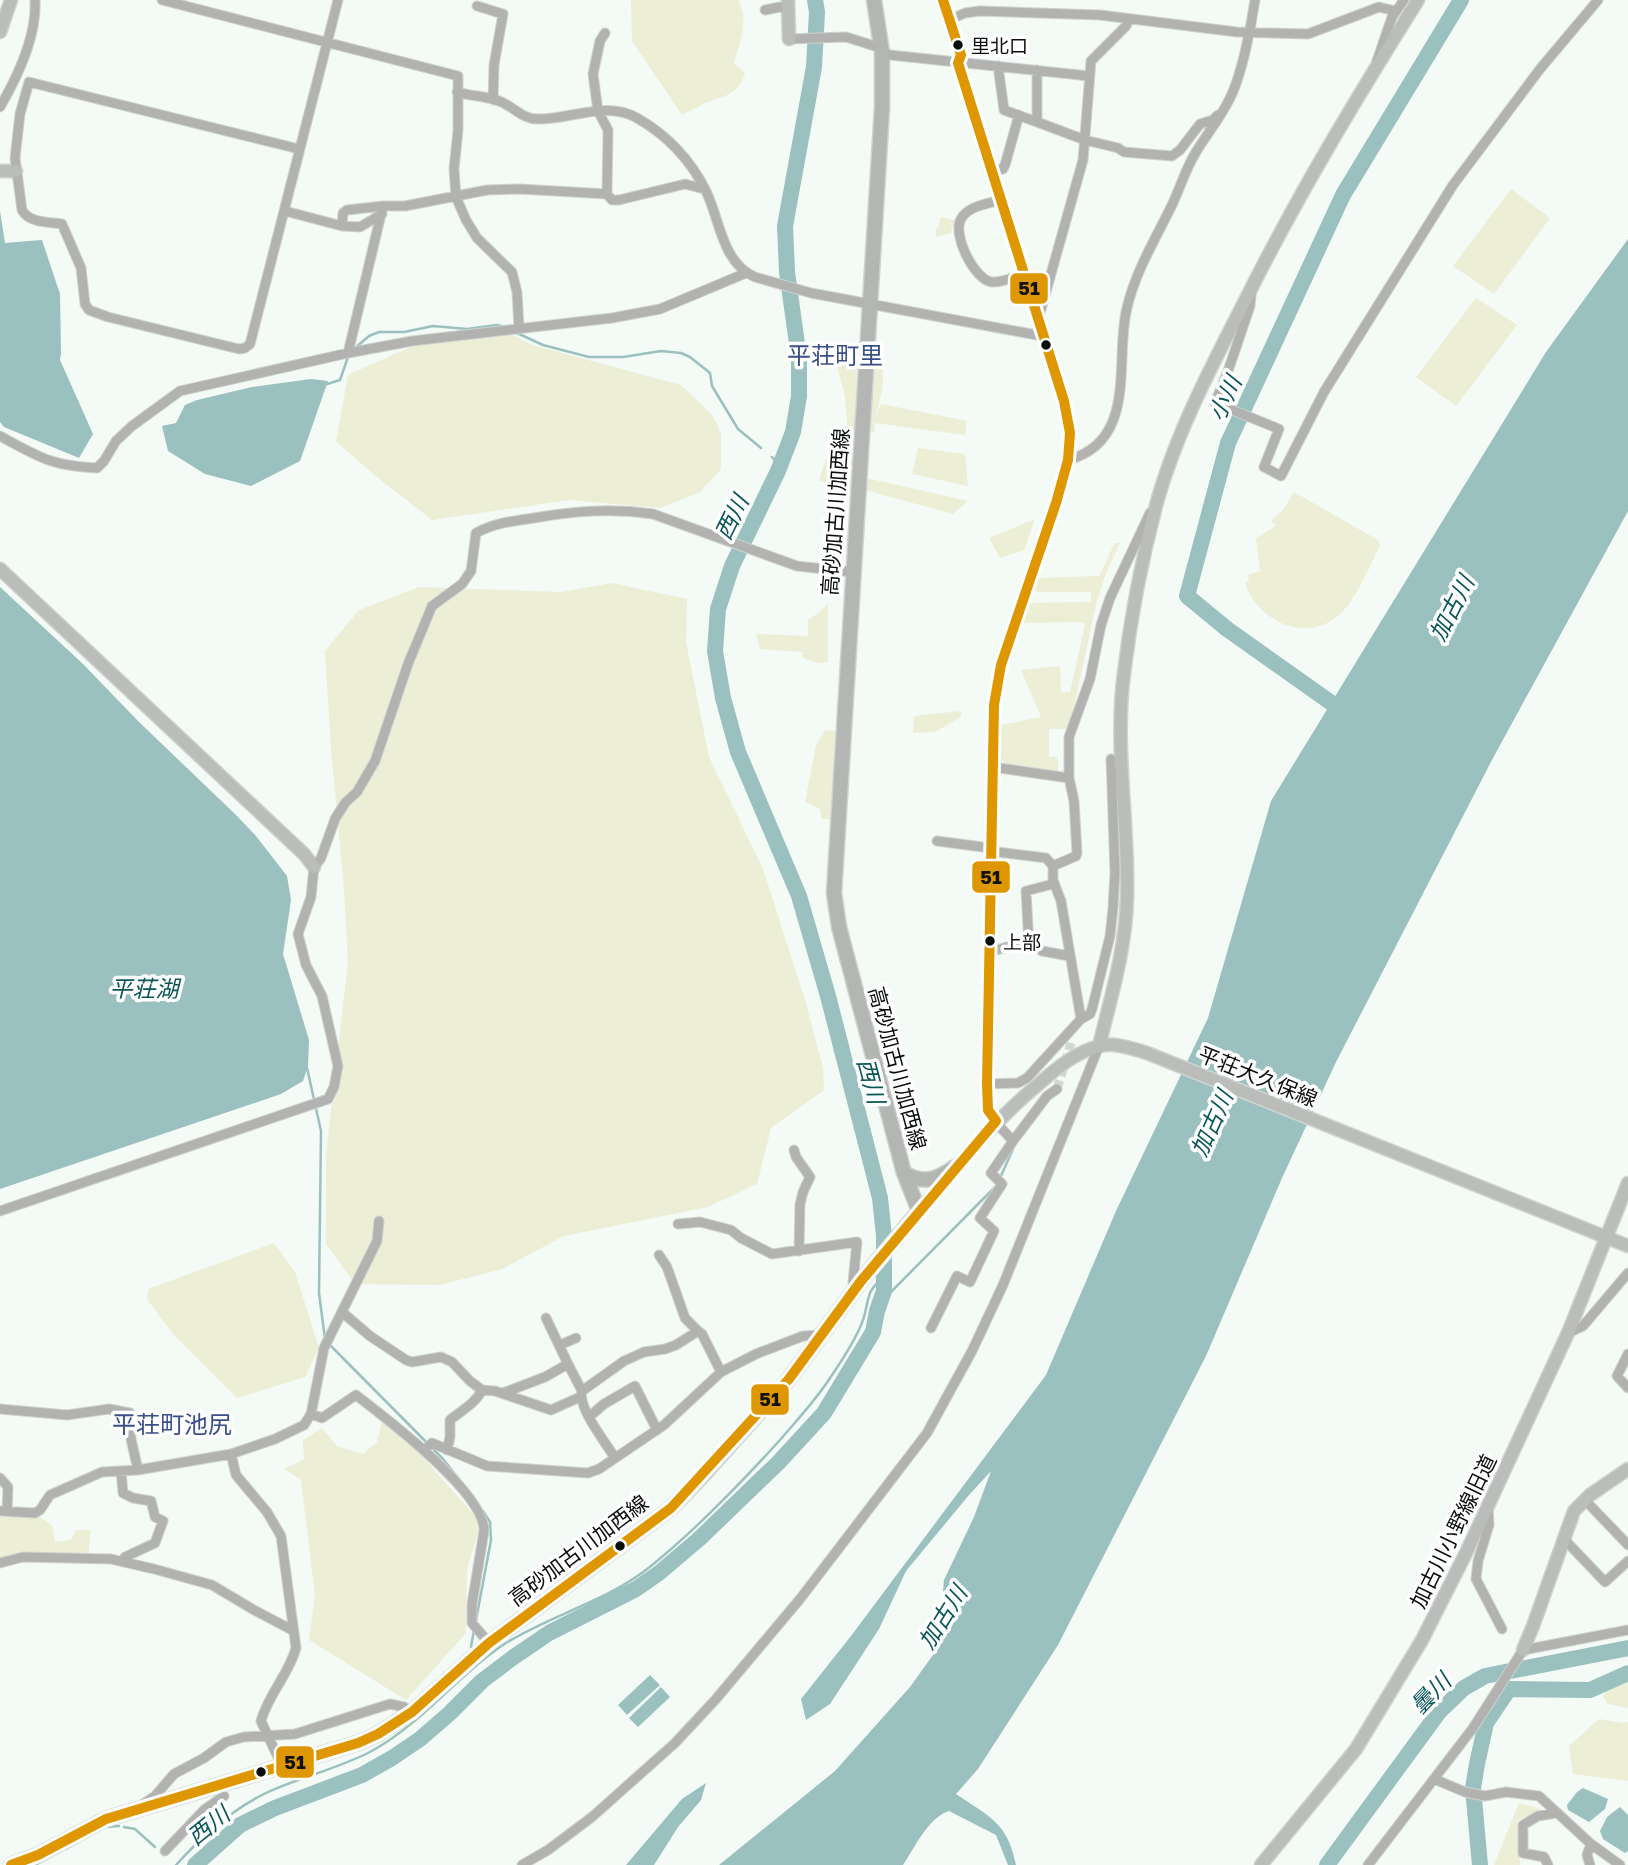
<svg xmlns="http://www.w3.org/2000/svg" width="1628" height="1865" font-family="'Golos Text','Noto Sans JP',sans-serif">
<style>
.green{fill:#eceed6}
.water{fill:#9ac0bf}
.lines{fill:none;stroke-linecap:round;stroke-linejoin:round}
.stream{stroke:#9ac0bf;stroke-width:2.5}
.river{stroke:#9ac0bf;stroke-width:16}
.street-tunnel{stroke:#d1d7d2;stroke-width:9;stroke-dasharray:9 4.5;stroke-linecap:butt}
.street-casing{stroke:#cfd3d0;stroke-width:11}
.secondary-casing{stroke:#cfd3d0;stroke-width:15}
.primary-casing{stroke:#cfd3d0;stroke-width:17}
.street{stroke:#b2b3b1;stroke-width:9}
.secondary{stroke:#babdba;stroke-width:12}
.primary{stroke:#b3b6b3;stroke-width:14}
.bus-1-casing{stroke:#fff;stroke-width:16}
.bus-1{stroke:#df9701;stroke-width:10}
.bus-dot{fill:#0a0e0b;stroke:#fff;stroke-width:2.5}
.labels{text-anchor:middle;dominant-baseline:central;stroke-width:7;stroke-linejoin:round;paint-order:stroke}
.bus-label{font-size:19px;fill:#0a0e0b;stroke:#fff;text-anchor:start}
.street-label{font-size:21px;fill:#0a0e0b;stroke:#fff}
.water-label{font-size:23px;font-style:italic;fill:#0a5658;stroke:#fff}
.quarter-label{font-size:24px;fill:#3a4f8a;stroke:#fff}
.line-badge{stroke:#fff;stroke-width:2.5}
.pale-badge-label{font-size:19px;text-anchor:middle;font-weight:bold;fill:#111}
</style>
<rect width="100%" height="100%" fill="#f4faf5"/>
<path class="green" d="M631 0H738C750 19 739 44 734 63L745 73C740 91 730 95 713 100 702 104 692 110 682 115L632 41Z
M1511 189 1550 218 1494 294 1453 266Z
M941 217 957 221 955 227H952L951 233 936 237V228H938Z
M1476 298 1517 325 1456 406 1416 377Z
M509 333 532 345 681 385 710 413 717 424 721 435V469L700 492 660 508 569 500 432 520 373 474 336 441 348 375 424 341Z
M835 359 857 362 855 431 848 432 845 396Z
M872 361 881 362C886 385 881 393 876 415L881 404 967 421 965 435 875 423 874 432 867 431Z
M918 448 965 454 968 486 912 474Z
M828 453 855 462 853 491 835 489 819 480Z
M866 478 968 501 953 514 865 490Z
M1294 492 1378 540 1380 545C1372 563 1356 598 1343 611 1311 646 1257 623 1245 582L1249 581 1248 575 1260 571 1256 538 1276 526 1271 521 1283 510Z
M1035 519 1024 550 1000 558 989 538Z
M1115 543H1120L1106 573 1097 601 1069 729H1049V757H1058V773L1017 767 1006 764 997 757V726L1041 717 1021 670 1060 666 1061 693 1070 692 1085 625 1082 622 1020 623 1026 603 1091 602V592H1040L1031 590 1035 578 1099 576Z
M612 583 687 599 686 642 709 757 763 869 805 1000 823 1068 824 1090 771 1128 757 1184 708 1207 564 1236 502 1269 440 1285 355 1284 326 1244V1155L348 962 344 889 331 749 325 651 359 610 419 587 561 592Z
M828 603V662L817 663 802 657 803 652 760 649 756 634 808 636V620L821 611Z
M961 711V717L935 732 913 733 914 716Z
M825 730 836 731 832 819H822L820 809 805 802 816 746Z
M274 1243 295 1272 319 1348 305 1377 237 1398 173 1334 147 1299 148 1289Z
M382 1422 418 1452 476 1517 478 1532 467 1570 466 1633 406 1700 309 1640 315 1595 301 1480 284 1469 304 1459 303 1440 322 1428 337 1446 363 1454 377 1442Z
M38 1516 52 1525 55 1542 71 1540 76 1530H91L88 1557 0 1559V1517Z
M1628 1679V1708L1608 1704 1603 1696 1607 1689Z
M1599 1719 1623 1723 1628 1722V1781L1573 1774 1569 1746Z
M1519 1803 1541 1809 1518 1820 1520 1865H1494Z"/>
<path class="water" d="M0 211 5 243 42 240 60 294 61 353 60 360 93 434 79 458 4 427 0 422Z
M1628 239V511L1493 758 1336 1062 1282 1178 1206 1356 1058 1645 978 1769 956 1794C989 1817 1007 1821 1016 1865H1008L996 1835 949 1811C928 1818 915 1847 903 1865H719L835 1771 910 1687 938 1648 944 1580 974 1517 991 1471 969 1495 906 1571 879 1629 830 1704 806 1720 801 1699 851 1636 1046 1375 1116 1211 1208 1018 1271 801 1546 352Z
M311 379 328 381 300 461 251 486 205 474 168 451 162 426 176 423 185 405 197 400 252 387Z
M0 587 83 664 139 722 236 815 256 836 287 876 291 900 283 954 309 1040 308 1066 303 1081 281 1094 0 1189Z
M650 1675 660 1685 627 1715 618 1705Z
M661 1687 670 1697 638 1727 629 1718Z
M706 1783 701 1800 678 1827 654 1865H626L682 1799Z
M1583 1788 1608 1799 1605 1809 1589 1822 1568 1810 1567 1805 1577 1792Z
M1620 1807 1628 1815V1851L1625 1853 1603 1839 1600 1831 1607 1817Z"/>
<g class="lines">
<path class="stream" d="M517 333 543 345 589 357H623L661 351 681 353 690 357 710 373 712 386 738 429 761 448
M355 348 369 336 379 332H404L433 326 467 329 497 325 505 327
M327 384 340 380 348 357
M772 457 780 466
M307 1068 321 1131 319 1293 325 1339
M1000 1178 1013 1149
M879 1304 995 1187
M329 1344 443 1459 462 1483
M476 1620 491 1540 490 1522 483 1511
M471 1647 474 1630
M105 1827 119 1826
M124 1827 135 1829 155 1847
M66 1849 74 1844
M35 1865 61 1851
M176 1865C202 1836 231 1810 266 1793 300 1777 337 1769 370 1752 422 1724 457 1675 506 1643 553 1614 608 1601 651 1566 698 1528 740 1484 780 1440 797 1420 816 1400 830 1378 841 1362 861 1332 865 1313 870 1292 867 1293 883 1277"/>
<path class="river" d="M1347 714 1227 629 1187 596 1228 443 1343 195 1461 0
M195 1865 240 1825 275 1808 362 1775 392 1758 420 1739 450 1713 482 1681 511 1659 549 1633 636 1589 659 1573 699 1539 778 1463 824 1413 873 1332 877 1311 884 1291V1236L880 1198 828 996 799 896 738 752 723 698 715 651 718 609 732 566 778 471 793 432 799 396V358L787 272 785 226 814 67 817 12 815 0
M1327 1865 1439 1712 1464 1688 1485 1676 1628 1648
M1480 1865 1473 1788 1477 1764 1486 1723 1509 1689 1590 1690 1628 1673"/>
<path class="street-tunnel" d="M1057 1089 1071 1043"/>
<g class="street-casing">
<path id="street" d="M162 0 458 76V130L454 169 456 197 466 220 477 238 512 272 517 292 519 328
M477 6 503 14 494 65 493 100
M765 10 780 7 789 10
M949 20 965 13 980 11 1100 15 1237 32 1308 34 1379 7 1395 11
M605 33 600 41 593 74 598 111 608 130 607 194
M789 39 846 37 881 48
M882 52 890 55 1089 76
M1377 61 1392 17 1404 0
M998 66 1004 110 1037 122V70
M457 92C470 96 486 96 499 101 513 106 522 119 537 119 570 120 606 100 637 118 667 135 691 161 706 191 720 220 722 263 755 277L811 293 1042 336
M0 107C18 76 37 36 35 0
M1037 122 1085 140 1118 148 1124 152 1172 156 1180 150 1200 124 1213 120 1218 115
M299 149 29 82 20 114 15 158 22 210C29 223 48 222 62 224L81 268 85 304 89 310 108 317 239 349 245 348 250 344 338 0
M992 171 1003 169 1005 165 1019 115
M1000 200C987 204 968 206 961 219 952 234 974 280 992 282 1002 283 1014 277 1024 274
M285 211 342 226 360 227 382 214
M342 226 343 213 347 210 383 206
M1251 295 1250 306 1228 371 1215 403 1279 429 1264 467 1281 476 1324 392 1453 185 1540 69 1598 0
M1038 320 1083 160 1091 61 1126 26 1129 19
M348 353 383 206H405L487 190 520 189 607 194 612 200H619L685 184 704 189
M0 436C39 457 51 466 97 468L104 461 116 441 132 426 180 391 348 353 412 341 612 318 660 309 746 273
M1068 460C1139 441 1114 358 1127 308 1135 272 1156 238 1172 205 1180 188 1186 168 1196 152 1207 134 1221 117 1230 98 1242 74 1251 27 1255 0
M993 767 1069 778
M937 841 990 848
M990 851 1046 858 1053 866
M1029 945 1026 891 1053 884
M989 952 1014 945H1029L1042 951 1069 956
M1081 1019 1090 1014 1092 1009 1110 936 1113 908 1115 872 1111 759
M987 1084 1018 1083 1027 1078 1081 1019 1061 901 1053 880V866L1076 856 1077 853 1074 801 1069 778V737L1090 679 1101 625 1110 598 1150 513
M1013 1141 1047 1096 1057 1089
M794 1150 796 1157 810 1177 803 1192 800 1204 799 1251
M0 1211 328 1099 334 1087 338 1066 322 996 306 965 298 934 311 897 314 867 321 858 335 819 345 803 357 792 375 761 408 664 432 606 462 584 471 571 476 533C494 523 513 521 534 518 575 511 612 508 653 514L797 566 852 572
M678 1224 700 1222 731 1230 741 1238 772 1254 857 1242 853 1282 857 1286
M659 1255 667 1267 685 1318 698 1331
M342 1312 370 1336 406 1360 412 1362 441 1357 452 1362 470 1381 482 1390 495 1391 551 1410 580 1397
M546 1318 568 1364
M931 1328 957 1276 970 1282 994 1231 980 1218 1002 1184 991 1173 1013 1141 990 1116 987 1104 991 799 994 705 1001 665 1056 503 1068 460 1070 433 1064 401 958 63 961 55 943 0
M1568 1333 1583 1326 1628 1273
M560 1345 576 1338
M1628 1354 1617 1376 1628 1388
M582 1391 624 1361 644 1352 665 1349 676 1345 698 1331 702 1334 721 1372
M503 1393 545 1377 568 1364 582 1391C577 1407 606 1443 615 1458
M0 1409 67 1415 109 1409 130 1413 131 1439 138 1470
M311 1414 322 1418 356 1395C386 1418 485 1493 484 1531L472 1604V1623L489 1643
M589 1417 604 1404 635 1386 657 1430
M424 1450 432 1443 487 1466 588 1473 599 1469 664 1425 721 1372 756 1354 803 1336 820 1335
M447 1450 450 1437V1420C461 1411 476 1403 482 1390
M231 1454 236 1475 267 1512 281 1536 296 1648C289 1674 268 1695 261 1721L282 1766
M121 1471 123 1493 133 1498 151 1501 155 1517 163 1521 155 1543 125 1557 123 1562
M0 1478 8 1487 7 1511
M1584 1499 1628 1545
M1488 1507 1489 1525 1478 1561 1476 1579 1502 1629
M0 1511 35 1513 40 1510 50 1495 102 1472 138 1470 231 1454 275 1439 304 1425 311 1414 324 1348 377 1241 379 1221
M1563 1538 1605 1582 1628 1561
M0 1563 23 1557 111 1559 154 1569 212 1585 254 1610 292 1630
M1434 1779 1465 1792 1485 1796 1506 1792 1539 1796 1591 1844 1620 1865
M143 1804 155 1796 174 1774 204 1758 226 1742 244 1737 295 1734 390 1704 404 1707 412 1712
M165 1851 204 1810 224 1796
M522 1865 548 1850 592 1817 675 1743 716 1699 800 1599 927 1433 972 1351 1003 1285 1099 1046
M1368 1865 1473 1728 1523 1650 1628 1630
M1548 1865 1544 1857 1523 1853V1825L1538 1816 1556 1813
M1590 1865 1587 1855 1591 1844"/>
</g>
<g class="secondary-casing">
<path id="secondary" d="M788 0 789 39
M0 32 11 0
M0 171H16
M0 569 304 854 314 867
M1099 1046C1111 997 1126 948 1127 897 1129 822 1114 748 1124 673 1131 615 1142 558 1157 502 1178 427 1217 356 1252 287 1302 188 1359 94 1418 0
M919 1211C958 1164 994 1121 1041 1082 1057 1068 1077 1051 1100 1046 1115 1042 1133 1049 1147 1053L1628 1246
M1523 1650 1533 1626 1574 1511 1590 1495 1628 1469
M1261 1865 1356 1749 1422 1640 1467 1551 1568 1333 1628 1183"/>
</g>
<g class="primary-casing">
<path id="primary" d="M904 1173C924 1185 938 1179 955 1167
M11 1865 38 1855 106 1819 358 1743 378 1734 412 1712 489 1643 671 1508 703 1475 789 1379 861 1281 919 1211 904 1173 839 927 834 893 882 108V52L874 0"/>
</g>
<use href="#street" class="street"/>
<use href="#secondary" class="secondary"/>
<use href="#primary" class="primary"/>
<g class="bus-1-casing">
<path id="bus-1" d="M11 1865 38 1855 106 1819 358 1743 378 1734 412 1712 489 1643 671 1508 789 1379 861 1281 996 1121 988 1110 987 1083 994 705 1001 665 1056 503 1068 460 1070 433 1064 401 958 63 961 55 943 0"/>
</g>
<use href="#bus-1" class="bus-1"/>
</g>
<g class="bus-dot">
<circle cx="958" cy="45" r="6"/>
<circle cx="1046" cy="345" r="6"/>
<circle cx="990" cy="941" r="6"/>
<circle cx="620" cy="1546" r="6"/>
<circle cx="261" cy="1772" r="6"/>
</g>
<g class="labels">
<g class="bus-label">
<text x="971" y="45">里北口</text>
<text x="1003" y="941">上部</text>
</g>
<g class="street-label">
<text transform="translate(835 512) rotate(-86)">高砂加古川加西線</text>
<text transform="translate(898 1068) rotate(75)">高砂加古川加西線</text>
<text transform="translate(1258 1076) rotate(22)">平荘大久保線</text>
<text transform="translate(1453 1531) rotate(-64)">加古川小野線旧道</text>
<text transform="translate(578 1550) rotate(-37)">高砂加古川加西線</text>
</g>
<g class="water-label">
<text transform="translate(1224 398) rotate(-65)">小川</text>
<text transform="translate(731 517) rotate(-64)">西川</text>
<text transform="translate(1451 608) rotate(-63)">加古川</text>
<text x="144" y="988">平荘湖</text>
<text transform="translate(872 1081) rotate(75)">西川</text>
<text transform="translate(1211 1123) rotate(-66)">加古川</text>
<text transform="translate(942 1617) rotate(-58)">加古川</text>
<text transform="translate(1430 1693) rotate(-46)">曇川</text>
<text transform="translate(208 1825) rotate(-39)">西川</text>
</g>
<g class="quarter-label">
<text x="835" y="354">平荘町里</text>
<text x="172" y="1423">平荘町池尻</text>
</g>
</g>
<g class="line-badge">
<rect x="1009" y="272" width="40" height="33" rx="7" fill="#df9701"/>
<rect x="971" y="860" width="40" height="34" rx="7" fill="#df9701"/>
<rect x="750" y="1383" width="40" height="33" rx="7" fill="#df9701"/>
<rect x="275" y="1745" width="40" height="34" rx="7" fill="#df9701"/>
</g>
<g class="pale-badge-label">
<text x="1029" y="295">51</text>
<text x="991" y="884">51</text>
<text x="770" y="1406">51</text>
<text x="295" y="1769">51</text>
</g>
</svg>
